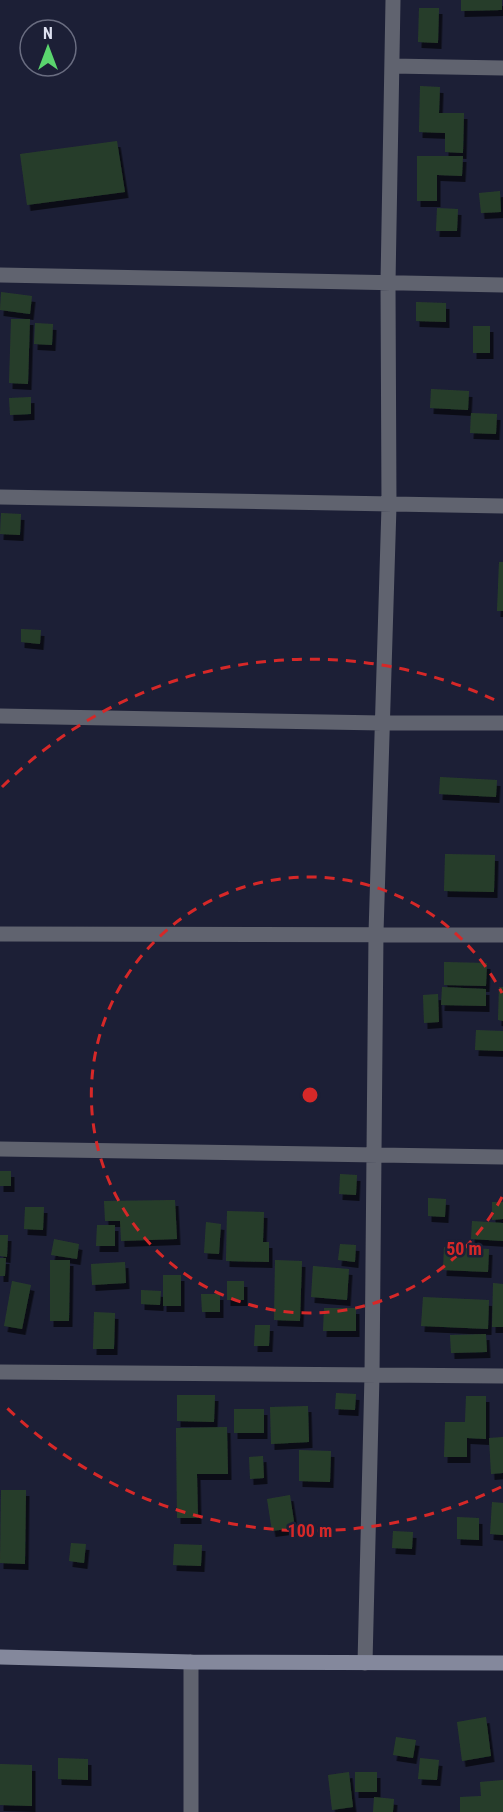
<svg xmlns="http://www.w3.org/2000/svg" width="503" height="1812" font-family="'Roboto Condensed',sans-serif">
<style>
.building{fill:#283e2a;filter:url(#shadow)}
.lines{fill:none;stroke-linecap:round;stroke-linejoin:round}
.minor{stroke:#60636f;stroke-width:15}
.secondary{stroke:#84889c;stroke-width:15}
.ring{fill:none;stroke:#d62828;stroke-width:3;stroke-dasharray:10 8}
.centre{fill:#d62828;stroke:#1c1f36;stroke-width:3}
.ring-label{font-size:18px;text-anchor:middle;font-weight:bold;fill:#d62828;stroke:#1c1f36;stroke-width:5;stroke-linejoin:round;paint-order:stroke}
</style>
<defs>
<filter id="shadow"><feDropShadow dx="3.5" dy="6" stdDeviation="0" flood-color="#0009"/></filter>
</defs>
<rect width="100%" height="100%" fill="#1c1f36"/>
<path class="building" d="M461 0H502V10L461 11Z
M419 8H439L438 43 418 42Z
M420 86 440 87 439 113H464L463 153 445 152V133L419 132Z
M117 141 125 192 27 205 20 154Z
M417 156H463L462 176 437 175V201H417Z
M500 191 501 212 481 213 479 193Z
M437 208 458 209 457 231H436Z
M1 292 32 296 30 314 0 310Z
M416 302 446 303V322L416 321Z
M11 319H30L28 384 9 383Z
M35 323 53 324 52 345 34 344Z
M473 326H490V353H473Z
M431 389 469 391 468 410 430 408Z
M31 397V414L10 415 9 398Z
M471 413 497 414 496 434 470 433Z
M1 513 21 514 20 535 0 534Z
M499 562H503V611H497Z
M21 629 41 630 40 644 21 642Z
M440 777 497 780 496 797 439 794Z
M445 854 495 855 494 892 444 891Z
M444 962 487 963 486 986 444 985Z
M442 987 486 989V1006L441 1005Z
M499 987H503V1021L498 1020Z
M438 994 439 1022 424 1023 423 995Z
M476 1030 503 1031V1051L475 1050Z
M0 1171H11V1186H0Z
M340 1174 357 1175 356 1195 339 1194Z
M428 1198 446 1199 445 1217 428 1216Z
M175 1200 177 1239 121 1241 120 1221H105L104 1201Z
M492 1202H503V1219L492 1220Z
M25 1207H44L43 1230 24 1229Z
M227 1211 264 1212 263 1242H269V1262L226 1261Z
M472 1221 503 1223V1241L471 1239Z
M206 1222 221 1224 219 1254 204 1253Z
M97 1225H115V1246H96Z
M0 1235H8L7 1257 0 1256Z
M54 1239 79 1244 77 1259 51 1255Z
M340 1244 356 1245 355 1262 338 1260Z
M444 1247 489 1249 488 1272 443 1270Z
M0 1258H6L5 1276H0Z
M50 1260H70L69 1321H50Z
M275 1260 302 1261 300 1321 274 1320Z
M125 1262 126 1283 92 1285 91 1264Z
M313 1266 349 1269 347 1300 311 1297Z
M163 1275H181V1306H163Z
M12 1281 31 1285 22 1329 4 1326Z
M227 1281H244V1300H227Z
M493 1283 503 1284V1327H492Z
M141 1290 161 1291 160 1305 141 1304Z
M201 1294H220V1312H202Z
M423 1297 489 1300 488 1329 421 1326Z
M324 1308H356V1331H323Z
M94 1312 115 1313 114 1349H93Z
M255 1325H270L269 1346H254Z
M486 1334 487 1352 451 1353 450 1335Z
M336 1393 356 1394 355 1410 335 1409Z
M177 1395H215L214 1422 177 1421Z
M466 1396H486V1439L467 1438V1457H444L445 1422H465Z
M308 1406 309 1442 271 1444 270 1407Z
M234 1409H264V1433H234Z
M227 1427 228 1474H197L198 1518H177L176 1428Z
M503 1437V1473L491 1474 489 1438Z
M299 1450 331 1451 330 1482 299 1481Z
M263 1456 264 1478 250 1479 249 1457Z
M1 1490H26L25 1564 0 1563Z
M290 1495 295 1528 272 1531 267 1499Z
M492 1502 503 1503V1535L490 1534Z
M457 1517 479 1518V1540L457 1539Z
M393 1531 413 1532 412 1549 392 1548Z
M71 1543 86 1544 84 1563 69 1561Z
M174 1544 202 1545 201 1566 173 1565Z
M486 1717 491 1756 462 1761 457 1722Z
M396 1737 416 1740 413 1758 393 1755Z
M58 1758 88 1759V1780L58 1779Z
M420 1758 439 1760 437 1780 418 1779Z
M0 1764 32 1765V1806L0 1805Z
M349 1772 353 1807 332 1810 328 1775Z
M355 1772H377V1792H355Z
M503 1780V1812H460V1797L481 1796 480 1782Z
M374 1797 394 1799 393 1812H373Z"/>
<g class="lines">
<path class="minor" d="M392 66 503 68
M0 275 503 285
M0 497 503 506
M0 716 382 723H503
M0 934 503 935
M0 1149 503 1157
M0 1372 503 1376
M191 1662V1812
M365 1663 372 1375 376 933 389 506 388 283 393 0"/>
<path class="secondary" d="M0 1657 191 1662 503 1663"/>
</g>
<g class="ring">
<path d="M502 1197A218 218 0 1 1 502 993"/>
<path d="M501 1487A436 436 0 0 1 2 1403M2 787A436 436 0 0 1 501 703"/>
</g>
<circle cx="310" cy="1095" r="9" class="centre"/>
<g class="ring-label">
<text x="464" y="1255">50 m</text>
<text x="310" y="1537">100 m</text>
</g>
<g transform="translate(48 48)"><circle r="28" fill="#1c1f36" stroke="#6a6d81" stroke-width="1.5"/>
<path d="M0-4.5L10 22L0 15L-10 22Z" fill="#5ad56e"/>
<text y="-9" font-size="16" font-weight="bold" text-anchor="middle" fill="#dee1f1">N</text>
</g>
</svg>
